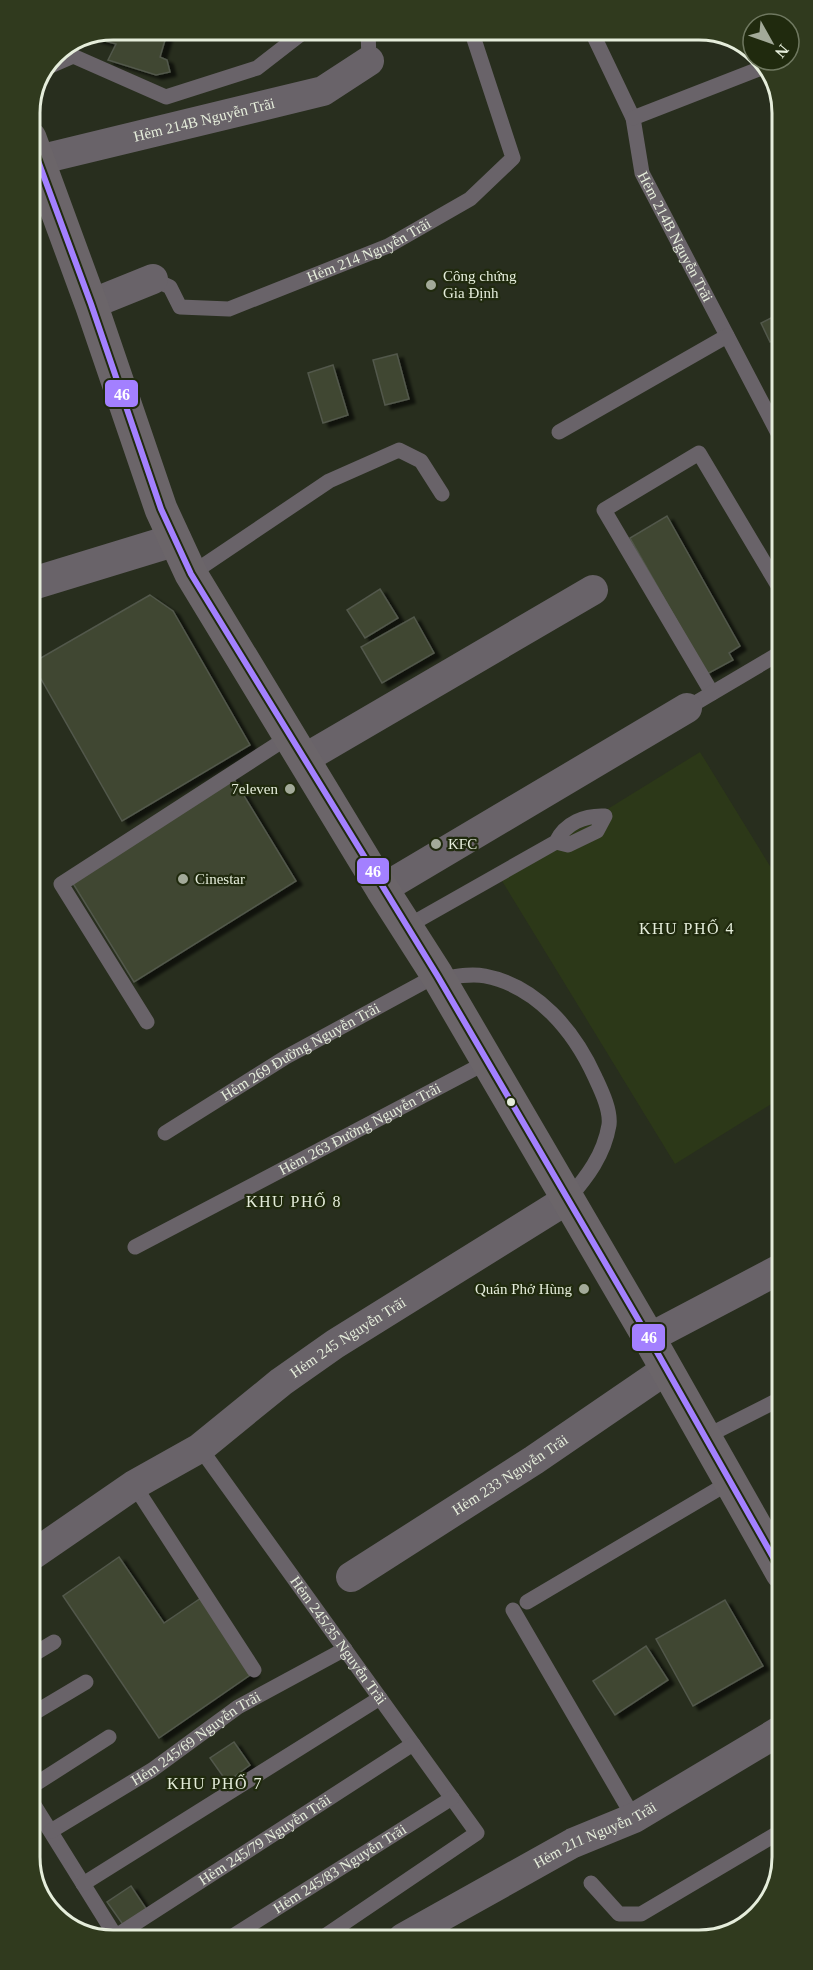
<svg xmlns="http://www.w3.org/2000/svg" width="813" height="1970" font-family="Georgia,serif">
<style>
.built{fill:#2c3818}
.building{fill:#404732;stroke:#52584b;stroke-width:1.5;filter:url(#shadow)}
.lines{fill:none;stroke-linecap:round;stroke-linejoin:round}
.service{stroke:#696369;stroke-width:15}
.minor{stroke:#696369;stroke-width:30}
.tertiary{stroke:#696369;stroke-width:33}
.secondary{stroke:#6b6569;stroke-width:33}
.bus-1-casing{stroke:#202a0e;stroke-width:10}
.bus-1{stroke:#a380ff;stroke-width:6}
.poi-dot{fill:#a3aa99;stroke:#202a0e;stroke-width:2}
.bus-dot{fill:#e5eddb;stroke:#202a0e;stroke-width:2}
.labels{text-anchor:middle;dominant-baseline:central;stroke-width:4.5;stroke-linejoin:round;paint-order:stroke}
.street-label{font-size:15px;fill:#e5eddb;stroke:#202a0e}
.poi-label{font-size:15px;fill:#e5eddb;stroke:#202a0e;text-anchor:start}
.neighbourhood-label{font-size:16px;letter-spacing:1.5px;fill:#e5eddb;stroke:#202a0e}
.rim{fill:none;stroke:#e5eddb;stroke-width:3}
.line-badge{stroke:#202a0e;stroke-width:2}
.badge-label{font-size:16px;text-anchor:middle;font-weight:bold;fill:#fff}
</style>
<defs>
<filter id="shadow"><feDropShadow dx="6" dy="4" stdDeviation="1.5" flood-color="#0009"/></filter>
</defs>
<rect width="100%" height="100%" fill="#282e1e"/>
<path class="built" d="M700 752 781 884V1098L675 1164 499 876Z"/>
<path class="building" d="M114 30H168L160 57 167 60 170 72 156 75 108 60 116 44 94 38Z
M779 314V337L770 342 761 323Z
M397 354 409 399 385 405 373 360Z
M333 365 348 415 323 423 308 373Z
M667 516 740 646 729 653 733 660 707 674 630 538Z
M380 589 398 618 365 638 347 610Z
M150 595 173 611 250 745 122 821 32 663Z
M414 617 434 653 382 683 361 647Z
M232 776 296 881 134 982 69 877Z
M119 1557 164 1623 201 1598 253 1673 159 1738 63 1596Z
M725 1600 763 1666 693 1706 656 1639Z
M646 1646 668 1680 615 1715 593 1681Z
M234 1742 250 1765 227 1782 210 1758Z
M131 1886 147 1910 124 1926 107 1902Z"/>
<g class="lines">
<g class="service">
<path d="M368 30 369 61"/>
<path id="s1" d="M591 30 633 118 642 173 780 437"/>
<path d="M70 48 73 56 166 97 257 68 306 30"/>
<path d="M50 66 73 56"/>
<path d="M633 118 764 67"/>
<path id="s2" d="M153 279 170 287 180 307 229 309 388 246 470 199 513 158 471 30"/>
<path d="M559 432 727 336"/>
<path d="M191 574 329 481 399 450 421 461 442 494"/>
<path d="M712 693 604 510 699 453 780 589"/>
<path d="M687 708 780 653"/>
<path d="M406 927 556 842C565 823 585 815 605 816L597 831 568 845 556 842"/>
<path d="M439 979C454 977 469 973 485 976 537 986 574 1031 595 1077 601 1090 611 1110 609 1125 604 1155 587 1177 568 1199"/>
<path d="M147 1022 61 884 290 736"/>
<path id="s3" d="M165 1133 286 1057 437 975"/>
<path id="s4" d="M135 1247 487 1062"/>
<path d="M705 1437 782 1398"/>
<path id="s5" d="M200 1448 477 1833 322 1938"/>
<path d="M134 1485 254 1670"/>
<path d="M527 1602 730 1482"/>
<path d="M513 1610 634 1818"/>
<path d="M34 1654 54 1642"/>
<path d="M34 1713 86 1682"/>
<path d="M34 1785 109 1737"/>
<path d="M34 1805 118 1940"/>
<path id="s6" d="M51 1831 152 1770 238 1707 345 1649"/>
<path d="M591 1883 619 1914H641L783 1830"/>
<path d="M83 1884 380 1698"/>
<path id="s7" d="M116 1936 413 1744"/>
<path id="s8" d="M228 1939 452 1798"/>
</g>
<g class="minor">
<path id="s9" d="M38 160 323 91 369 61"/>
<path d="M91 304 153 279"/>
<path d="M304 759 593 590"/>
<path d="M382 889 687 708"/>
<path d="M649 1338 782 1268"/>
<path id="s10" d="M34 1554 134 1485 200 1448 281 1382 335 1344 568 1199"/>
<path id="s11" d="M351 1577 534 1460 667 1369"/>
<path id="s12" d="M403 1938 573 1843 634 1818 783 1729"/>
</g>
<path class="tertiary" d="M31 584 175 540"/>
<path class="secondary" d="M30 138 91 304 161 509 191 574 382 889 437 975 649 1338 782 1573"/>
<g class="bus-1-casing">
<path id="bus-1" d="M30 139 91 304 161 509 191 574 437 975 649 1338 782 1573"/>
</g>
<use href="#bus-1" class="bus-1"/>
</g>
<g class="poi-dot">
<circle cx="431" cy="285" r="6"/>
<circle cx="290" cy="789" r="6"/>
<circle cx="436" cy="844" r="6"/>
<circle cx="183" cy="879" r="6"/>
<circle cx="584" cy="1289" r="6"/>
</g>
<circle class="bus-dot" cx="511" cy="1102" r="5"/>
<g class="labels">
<g class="street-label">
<text stroke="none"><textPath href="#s9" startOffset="171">Hẻm 214B Nguyễn Trãi</textPath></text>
<text stroke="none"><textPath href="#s1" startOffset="225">Hẻm 214B Nguyễn Trãi</textPath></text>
<text stroke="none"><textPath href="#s2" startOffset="242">Hẻm 214 Nguyễn Trãi</textPath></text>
<text stroke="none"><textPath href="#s3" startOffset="158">Hẻm 269 Đường Nguyễn Trãi</textPath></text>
<text stroke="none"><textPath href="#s4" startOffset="254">Hẻm 263 Đường Nguyễn Trãi</textPath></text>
<text stroke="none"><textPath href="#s10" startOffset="382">Hẻm 245 Nguyễn Trãi</textPath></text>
<text stroke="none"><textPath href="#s11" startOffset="189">Hẻm 233 Nguyễn Trãi</textPath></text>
<text stroke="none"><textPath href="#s5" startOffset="237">Hẻm 245/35 Nguyễn Trãi</textPath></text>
<text stroke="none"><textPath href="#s6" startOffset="172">Hẻm 245/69 Nguyễn Trãi</textPath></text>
<text stroke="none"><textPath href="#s12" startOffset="218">Hẻm 211 Nguyễn Trãi</textPath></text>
<text stroke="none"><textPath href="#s7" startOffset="177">Hẻm 245/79 Nguyễn Trãi</textPath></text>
<text stroke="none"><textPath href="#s8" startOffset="132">Hẻm 245/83 Nguyễn Trãi</textPath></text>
</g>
<g class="poi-label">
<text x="443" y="276">Công chứng<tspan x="443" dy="17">Gia Định</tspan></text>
<text x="278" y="789" text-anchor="end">7eleven</text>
<text x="448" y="844">KFC</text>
<text x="195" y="879">Cinestar</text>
<text x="572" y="1289" text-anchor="end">Quán Phở Hùng</text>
</g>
<g class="neighbourhood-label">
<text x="687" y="928">KHU PHỐ 4</text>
<text x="294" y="1201">KHU PHỐ 8</text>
<text x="215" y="1783">KHU PHỐ 7</text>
</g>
</g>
<path d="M0 0H813V1970H0ZM113 40H699A73 73 0 0 1 772 113V1857A73 73 0 0 1 699 1930H113A73 73 0 0 1 40 1857V113A73 73 0 0 1 113 40Z" fill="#303a1e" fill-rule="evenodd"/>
<path class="rim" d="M113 40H699A73 73 0 0 1 772 113V1857A73 73 0 0 1 699 1930H113A73 73 0 0 1 40 1857V113A73 73 0 0 1 113 40Z"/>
<g class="line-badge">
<rect x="104" y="379" width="35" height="29" rx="6" fill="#a380ff"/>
<rect x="356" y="857" width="34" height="28" rx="6" fill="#a380ff"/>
<rect x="631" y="1323" width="35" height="29" rx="6" fill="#a380ff"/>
</g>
<g class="badge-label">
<text x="122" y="400">46</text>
<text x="373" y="877">46</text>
<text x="649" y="1343">46</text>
</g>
<g transform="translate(771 42) rotate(130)"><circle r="28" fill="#202a0e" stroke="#6f7860" stroke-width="1.5"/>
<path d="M0-4.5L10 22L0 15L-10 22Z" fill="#a3aa99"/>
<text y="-9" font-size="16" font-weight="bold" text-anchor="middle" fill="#e5eddb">N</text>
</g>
</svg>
